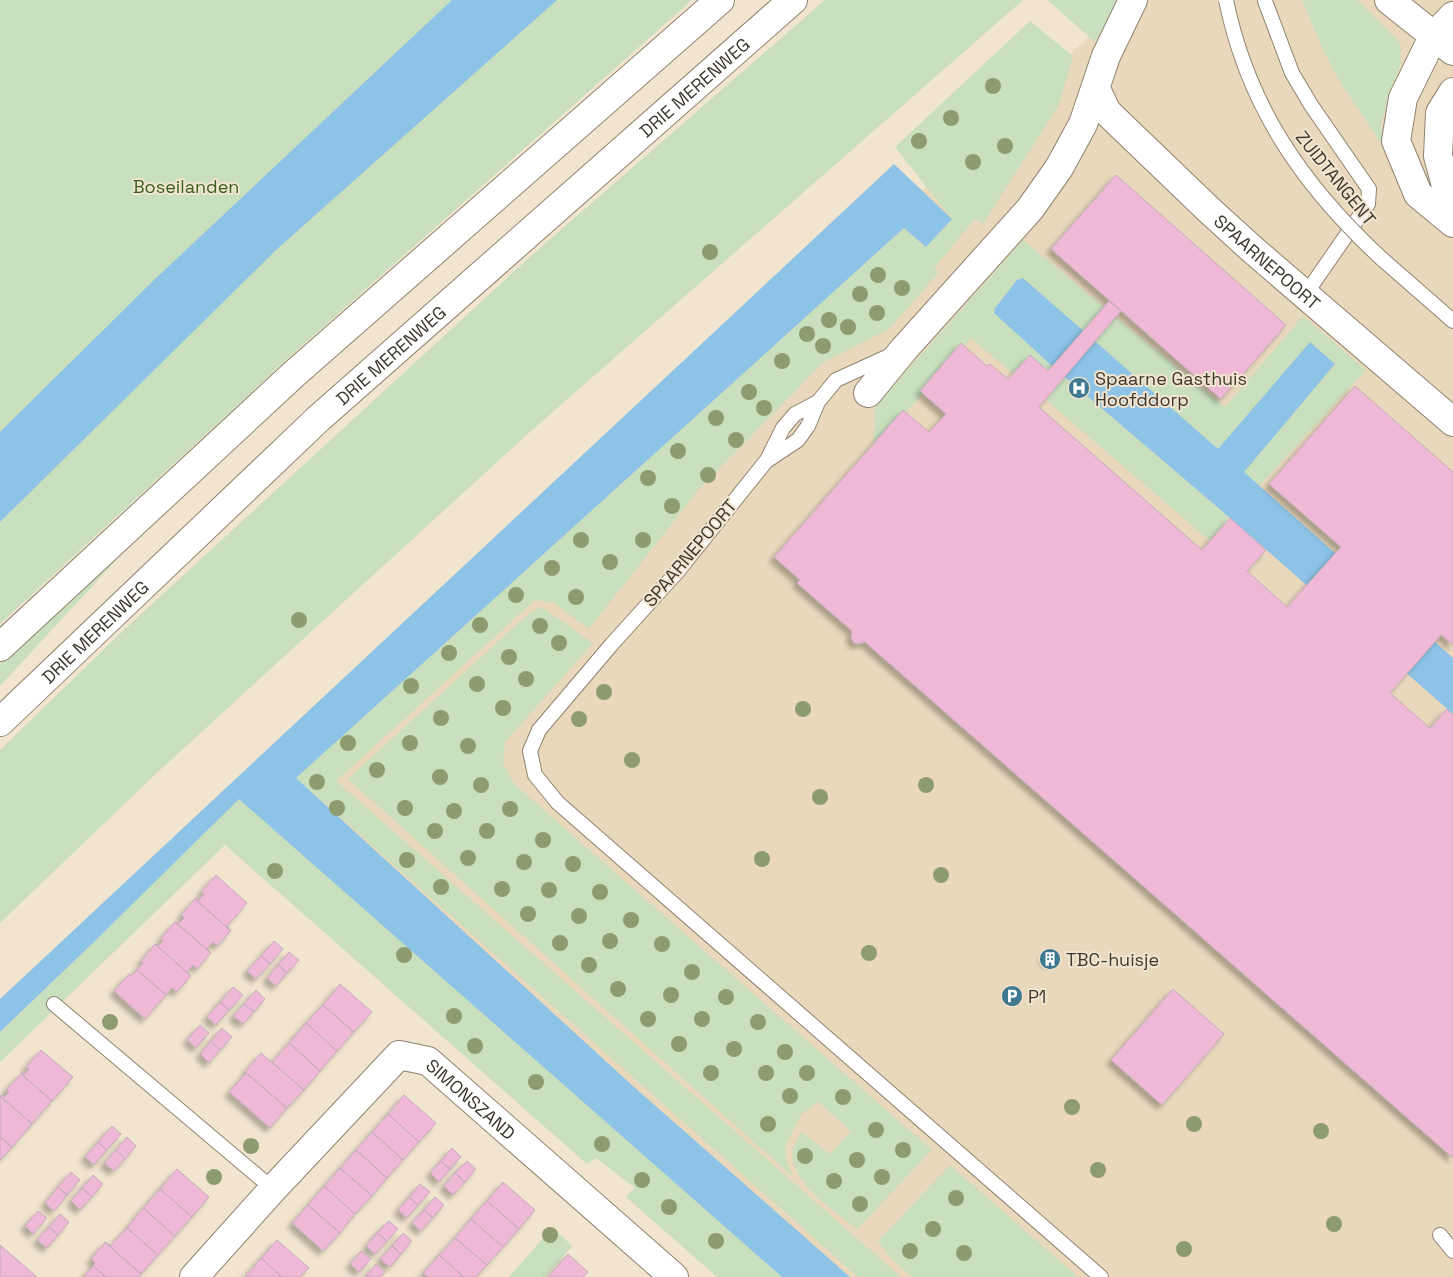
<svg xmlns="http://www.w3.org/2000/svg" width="1453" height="1277" font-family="'Space Grotesk',sans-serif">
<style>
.built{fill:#e9d8bc}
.green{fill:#c9dfbe}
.water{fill:#8dc3e6}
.building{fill:#efb8d7;stroke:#c3acb9;filter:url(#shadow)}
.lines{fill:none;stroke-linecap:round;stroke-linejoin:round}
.service-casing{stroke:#8e836f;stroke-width:16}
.minor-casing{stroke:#8e836f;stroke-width:30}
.trunk-casing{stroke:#8e836f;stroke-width:30}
.service{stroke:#fff;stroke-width:14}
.minor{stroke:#fff;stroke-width:28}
.trunk{stroke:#fff;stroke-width:28}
.service-bridge-casing{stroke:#8e836f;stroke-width:16;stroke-linecap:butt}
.service-bridge{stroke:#fff;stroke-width:14}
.tree{fill:#8c9c6f}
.labels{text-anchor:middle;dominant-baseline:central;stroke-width:4;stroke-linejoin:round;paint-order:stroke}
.street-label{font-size:18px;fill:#3d382f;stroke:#f2e5d0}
.park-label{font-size:18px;fill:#38601f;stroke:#f2e5d0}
.poi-label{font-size:18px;fill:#3d382f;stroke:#f2e5d0;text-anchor:start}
</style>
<defs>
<filter id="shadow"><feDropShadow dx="-4.5" dy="4.5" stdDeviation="2.5" flood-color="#0004"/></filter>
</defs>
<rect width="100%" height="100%" fill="#f2e5d0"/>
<path class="built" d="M1129 0H1453V1277H845L283 777Z"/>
<path class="green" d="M0 0H692L296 351 0 624Z
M825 0H1023L531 431 160 770 0 923V750L127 627 532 255Z
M1047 0H1119L1095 42Z
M1302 0H1357L1400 43 1401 62 1381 123 1383 146 1340 82 1321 45Z
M1030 21 1073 56 1059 105 983 224 975 219 934 268 939 272 889 329 824 362 700 488 589 629 554 603 535 600 336 781 901 1277H858L296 778 904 228 926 247 952 219 895 147Z
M1023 240 1225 407 1303 316 1366 370 1259 486 1243 472 1335 365 1310 342 1218 449 1023 278 1017 280 995 308 994 313 1051 365 1229 517 1210 541 1038 393 1017 377 971 338 873 450 875 407Z
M133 542 0 686V664Z
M541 607 593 643 505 742 503 763 514 784 932 1150 857 1229C836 1212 783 1178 794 1146 796 1141 799 1137 801 1132L830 1154 851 1131 818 1102 802 1114 785 1146 787 1162 793 1177 348 779 526 616Z
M239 798 782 1277H717L626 1197 635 1188 596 1158 587 1164 225 845 0 1062V1032L94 942Z
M950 1165 1078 1277H912L892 1259 878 1241Z
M553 1227 572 1246 545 1277H509Z"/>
<path class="water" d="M452 0H557L276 250 0 522V432L154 280Z
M894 164 952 219 926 247 904 228 296 778 634 1087 850 1277H782L239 799 94 942 0 1032V999Z
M1023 278 1218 449 1310 342 1335 364 1244 472 1453 658V714L1229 517 1051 365 994 313 995 308 1017 280Z"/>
<path class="building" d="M1116 175 1286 325 1221 399 1051 249Z
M1109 301 1121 311 1039 407 1202 550 1230 518 1266 550 1247 571 1287 607 1341 547 1269 484 1355 386 1453 472V645L1441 635 1390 693 1430 728 1447 709 1453 715V1158L865 642 858 644 854 643 851 638 852 631 797 583 800 580 774 557 903 410 929 432 946 414 920 391 961 343 987 366 990 364 1008 379 1030 355 1048 371Z
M216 875 247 903 227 926 231 931 195 899 196 897 199 900 204 894 201 892Z
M195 899 231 931 217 946 213 942 207 949 211 953 175 922 179 923 184 918 181 915Z
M175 922 211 953 197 969 193 965 187 972 191 976 155 944 159 945 163 941 161 938Z
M274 941 283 949 270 964 261 956Z
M155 944 191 976 177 992 172 988 166 995 137 970 143 963 141 961Z
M1044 957a6 6 0 1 1 12 0a6 6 0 1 1-12 0Z
M289 952 299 960 287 973 278 965Z
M261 956 270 964 256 979 247 971Z
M278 965 287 973 276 986 267 978Z
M137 970 166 995 145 1019 114 991 129 974 131 976Z
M340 984 372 1012 354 1032 323 1005Z
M233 987 243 995 229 1010 220 1002Z
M1173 989 1224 1034 1162 1105 1111 1060Z
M256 990 265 999 254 1012 244 1004Z
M220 1002 229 1010 216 1025 207 1017Z
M244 1004 254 1012 243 1024 233 1016Z
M323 1005 354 1032 337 1051 306 1023Z
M306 1023 337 1051 320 1071 289 1043Z
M200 1025 209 1033 196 1048 187 1040Z
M222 1028 232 1037 220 1050 211 1041Z
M211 1041 220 1050 209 1063 200 1054Z
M289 1043 320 1071 304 1090 272 1062Z
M41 1050 73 1077 52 1101 21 1074 22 1072 24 1075 29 1069 26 1067Z
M261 1053 304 1090 287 1108 245 1072Z
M246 1073 287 1108 270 1128 229 1092Z
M21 1074 52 1101 32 1124 0 1096 2 1095 4 1097 9 1092 6 1090Z
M404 1095 436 1123 419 1142 388 1114Z
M0 1096 32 1124 12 1147 0 1137Z
M388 1114 419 1142 403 1160 372 1132Z
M112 1126 121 1134 107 1150 98 1142Z
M372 1132 403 1160 387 1178 356 1150Z
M0 1137 12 1147 0 1160Z
M127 1137 136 1146 125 1159 116 1150Z
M98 1142 107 1150 94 1165 85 1157Z
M452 1148 461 1157 450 1169 441 1161Z
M116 1150 125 1159 114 1171 104 1163Z
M356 1150 387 1178 372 1196 340 1168Z
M441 1161 450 1169 439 1182 430 1173Z
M467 1161 476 1169 465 1182 455 1173Z
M340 1168 372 1196 355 1214 324 1186Z
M177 1169 209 1197 192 1217 160 1189Z
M71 1172 80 1180 67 1195 58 1187Z
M455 1173 465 1182 453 1195 444 1186Z
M93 1175 103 1184 92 1197 82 1188Z
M503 1182 535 1210 519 1229 487 1201Z
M420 1184 430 1192 418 1205 409 1197Z
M324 1186 355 1214 340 1233 308 1205Z
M58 1187 67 1195 54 1211 45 1203Z
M82 1188 92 1197 80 1210 71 1201Z
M160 1189 192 1217 175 1236 143 1208Z
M409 1197 418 1205 407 1218 398 1210Z
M435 1197 444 1205 433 1218 424 1210Z
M487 1201 519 1229 503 1247 471 1219Z
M308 1205 340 1233 323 1251 292 1223Z
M143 1208 175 1236 158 1255 127 1228Z
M424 1210 433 1218 421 1231 412 1223Z
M38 1211 47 1218 33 1234 25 1226Z
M60 1214 69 1222 58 1235 49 1227Z
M471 1219 503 1247 487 1265 455 1238Z
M389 1221 398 1229 387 1241 377 1233Z
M49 1227 58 1235 47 1248 37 1240Z
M127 1228 158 1255 141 1274 105 1242 110 1246Z
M377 1233 387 1241 375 1254 366 1246Z
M403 1233 412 1241 401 1254 392 1246Z
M455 1238 487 1265 476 1277H464L439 1255Z
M277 1240 309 1268 300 1277H282L261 1258Z
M105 1242 141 1274 139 1277H106L93 1266 95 1263 91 1259Z
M0 1245 37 1277H0Z
M392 1246 401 1254 390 1267 380 1259Z
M361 1251 371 1259 359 1272 350 1264Z
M568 1254 588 1272 583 1277H548Z
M439 1255 464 1277H428L423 1273Z
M261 1258 282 1277H245Z
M376 1264 385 1272 381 1277H365Z
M93 1266 106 1277H83Z"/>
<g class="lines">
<g class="service-casing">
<path id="service" d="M1265 1 1292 73 1311 105 1369 189 1368 204 1305 295
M1382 259 1453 321
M818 402 795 414 783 428 767 460 678 571 612 644 539 730 530 751 535 775 558 803 1101 1277
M768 460 798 440 808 426 818 402 836 380 891 355
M54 1004 273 1189
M1440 1235 1453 1251"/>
</g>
<g class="minor-casing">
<g id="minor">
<path d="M1389 0 1453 51"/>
<path d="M1453 16 1433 37 1403 98 1396 141 1418 194 1453 223"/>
<path id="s1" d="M1096 89 1107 112 1208 209 1253 250 1453 422"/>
<path d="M1453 92 1440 113 1438 156 1448 193 1453 200"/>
<path d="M868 393 905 348 1030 209 1059 168 1083 124 1106 56 1133 0"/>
<path id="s2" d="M194 1277 273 1189 399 1055 428 1061 674 1277"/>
</g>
</g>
<g class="trunk-casing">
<g id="trunk">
<path d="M0 647 294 374 720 0"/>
<path id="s3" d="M0 722 318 419 793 0"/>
</g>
</g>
<use href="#service" class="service"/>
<use href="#minor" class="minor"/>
<use href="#trunk" class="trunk"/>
<g class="service-bridge-casing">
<path id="service-bridge" d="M1226 0C1248 107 1303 186 1382 259"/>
</g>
<use href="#service-bridge" class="service-bridge"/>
</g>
<g class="tree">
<circle cx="993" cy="86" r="8"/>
<circle cx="951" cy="118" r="8"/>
<circle cx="919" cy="141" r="8"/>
<circle cx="1005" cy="146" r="8"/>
<circle cx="973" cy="162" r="8"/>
<circle cx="710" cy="252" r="8"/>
<circle cx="878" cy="275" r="8"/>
<circle cx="902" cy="288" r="8"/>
<circle cx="860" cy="294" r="8"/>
<circle cx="877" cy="313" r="8"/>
<circle cx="829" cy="320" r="8"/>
<circle cx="848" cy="327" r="8"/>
<circle cx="807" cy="334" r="8"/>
<circle cx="823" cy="346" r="8"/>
<circle cx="782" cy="361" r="8"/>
<circle cx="749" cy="392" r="8"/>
<circle cx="764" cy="408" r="8"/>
<circle cx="716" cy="418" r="8"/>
<circle cx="736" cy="440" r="8"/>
<circle cx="678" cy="451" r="8"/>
<circle cx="708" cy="475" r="8"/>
<circle cx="648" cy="478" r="8"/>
<circle cx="672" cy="506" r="8"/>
<circle cx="581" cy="540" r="8"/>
<circle cx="643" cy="540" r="8"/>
<circle cx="610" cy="562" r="8"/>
<circle cx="552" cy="568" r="8"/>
<circle cx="516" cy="595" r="8"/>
<circle cx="576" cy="597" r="8"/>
<circle cx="299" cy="620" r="8"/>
<circle cx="480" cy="625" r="8"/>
<circle cx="540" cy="626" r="8"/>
<circle cx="559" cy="643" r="8"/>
<circle cx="449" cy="653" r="8"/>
<circle cx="509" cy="657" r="8"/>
<circle cx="526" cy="679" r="8"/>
<circle cx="477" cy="684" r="8"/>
<circle cx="411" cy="686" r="8"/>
<circle cx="604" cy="692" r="8"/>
<circle cx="503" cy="708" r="8"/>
<circle cx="803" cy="709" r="8"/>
<circle cx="441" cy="718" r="8"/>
<circle cx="579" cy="719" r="8"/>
<circle cx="348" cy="743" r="8"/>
<circle cx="410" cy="743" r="8"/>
<circle cx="468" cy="746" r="8"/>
<circle cx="632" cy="760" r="8"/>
<circle cx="377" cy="770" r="8"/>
<circle cx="440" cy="777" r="8"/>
<circle cx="317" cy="782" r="8"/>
<circle cx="481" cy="785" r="8"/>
<circle cx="926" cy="785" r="8"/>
<circle cx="820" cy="797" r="8"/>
<circle cx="337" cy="808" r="8"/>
<circle cx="405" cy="808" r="8"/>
<circle cx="510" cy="809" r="8"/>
<circle cx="454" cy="811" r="8"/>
<circle cx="435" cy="831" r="8"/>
<circle cx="487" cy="831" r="8"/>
<circle cx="543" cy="840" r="8"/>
<circle cx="468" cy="858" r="8"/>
<circle cx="762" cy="859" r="8"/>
<circle cx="407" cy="860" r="8"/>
<circle cx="524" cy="862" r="8"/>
<circle cx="573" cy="864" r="8"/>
<circle cx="275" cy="871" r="8"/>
<circle cx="941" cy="875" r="8"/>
<circle cx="441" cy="887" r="8"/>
<circle cx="502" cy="889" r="8"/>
<circle cx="549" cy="890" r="8"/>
<circle cx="600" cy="892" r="8"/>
<circle cx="528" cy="914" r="8"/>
<circle cx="579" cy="916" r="8"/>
<circle cx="631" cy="920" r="8"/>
<circle cx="610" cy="941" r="8"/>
<circle cx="560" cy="943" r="8"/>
<circle cx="662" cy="944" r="8"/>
<circle cx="869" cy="953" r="8"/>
<circle cx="404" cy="955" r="8"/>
<circle cx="589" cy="965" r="8"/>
<circle cx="692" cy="972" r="8"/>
<circle cx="618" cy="989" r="8"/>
<circle cx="671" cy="995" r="8"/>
<circle cx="726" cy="997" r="8"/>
<circle cx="454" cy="1016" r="8"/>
<circle cx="648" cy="1019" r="8"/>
<circle cx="702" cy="1019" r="8"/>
<circle cx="110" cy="1022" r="8"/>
<circle cx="758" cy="1022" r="8"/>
<circle cx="679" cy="1044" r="8"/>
<circle cx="475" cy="1046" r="8"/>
<circle cx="734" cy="1049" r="8"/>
<circle cx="785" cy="1052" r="8"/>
<circle cx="711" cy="1073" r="8"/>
<circle cx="766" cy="1073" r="8"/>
<circle cx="807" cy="1073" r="8"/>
<circle cx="536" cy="1082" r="8"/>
<circle cx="790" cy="1096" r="8"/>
<circle cx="843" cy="1097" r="8"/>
<circle cx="1072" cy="1107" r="8"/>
<circle cx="768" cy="1124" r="8"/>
<circle cx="1194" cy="1124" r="8"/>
<circle cx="876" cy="1130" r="8"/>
<circle cx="1321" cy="1131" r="8"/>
<circle cx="602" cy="1144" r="8"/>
<circle cx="251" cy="1146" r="8"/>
<circle cx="903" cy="1150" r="8"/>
<circle cx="805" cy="1156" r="8"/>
<circle cx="857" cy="1160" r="8"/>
<circle cx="1098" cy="1170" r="8"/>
<circle cx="214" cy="1177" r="8"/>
<circle cx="882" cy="1177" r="8"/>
<circle cx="642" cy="1180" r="8"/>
<circle cx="834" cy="1181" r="8"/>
<circle cx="956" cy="1198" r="8"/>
<circle cx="860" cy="1204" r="8"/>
<circle cx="669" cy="1207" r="8"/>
<circle cx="1334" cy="1224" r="8"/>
<circle cx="933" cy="1229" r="8"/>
<circle cx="550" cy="1235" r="8"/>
<circle cx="716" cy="1241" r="8"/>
<circle cx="1184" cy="1249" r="8"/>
<circle cx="910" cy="1251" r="8"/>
<circle cx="964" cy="1253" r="8"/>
</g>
<defs>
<g id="hospital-disc" transform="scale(1.125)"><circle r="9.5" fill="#3e7991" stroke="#f2e5d0"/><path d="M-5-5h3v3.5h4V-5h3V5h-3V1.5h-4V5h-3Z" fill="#fff"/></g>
<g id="building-disc" transform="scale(1.125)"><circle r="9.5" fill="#3e7991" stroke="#f2e5d0"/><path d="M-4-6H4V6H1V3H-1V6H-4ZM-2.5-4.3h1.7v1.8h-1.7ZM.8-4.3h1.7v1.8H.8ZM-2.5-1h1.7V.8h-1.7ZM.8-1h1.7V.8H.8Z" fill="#fff"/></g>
<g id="parking-disc" transform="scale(1.125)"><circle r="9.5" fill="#3e7991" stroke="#f2e5d0"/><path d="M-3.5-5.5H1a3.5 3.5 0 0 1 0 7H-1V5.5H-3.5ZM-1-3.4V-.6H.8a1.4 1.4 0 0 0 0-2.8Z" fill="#fff"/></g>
</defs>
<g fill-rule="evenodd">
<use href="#hospital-disc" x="1079" y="388"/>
<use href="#building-disc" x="1050" y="959"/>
<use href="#parking-disc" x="1012" y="996"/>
</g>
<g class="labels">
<g class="street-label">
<text stroke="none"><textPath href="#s3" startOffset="941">DRIE MERENWEG</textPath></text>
<text transform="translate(1336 178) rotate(51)">ZUIDTANGENT</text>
<text stroke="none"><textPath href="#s1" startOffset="245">SPAARNEPOORT</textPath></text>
<text stroke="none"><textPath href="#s3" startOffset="536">DRIE MERENWEG</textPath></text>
<text transform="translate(690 553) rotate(-50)">SPAARNEPOORT</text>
<text stroke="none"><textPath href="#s3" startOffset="131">DRIE MERENWEG</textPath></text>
<text stroke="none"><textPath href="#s2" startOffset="389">SIMONSZAND</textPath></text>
</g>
<g class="park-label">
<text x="186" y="186">Boseilanden</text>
</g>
<g class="poi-label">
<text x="1095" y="378">Spaarne Gasthuis<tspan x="1095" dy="21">Hoofddorp</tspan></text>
<text x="1066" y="959">TBC-huisje</text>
<text x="1028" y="996">P1</text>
</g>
</g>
</svg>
